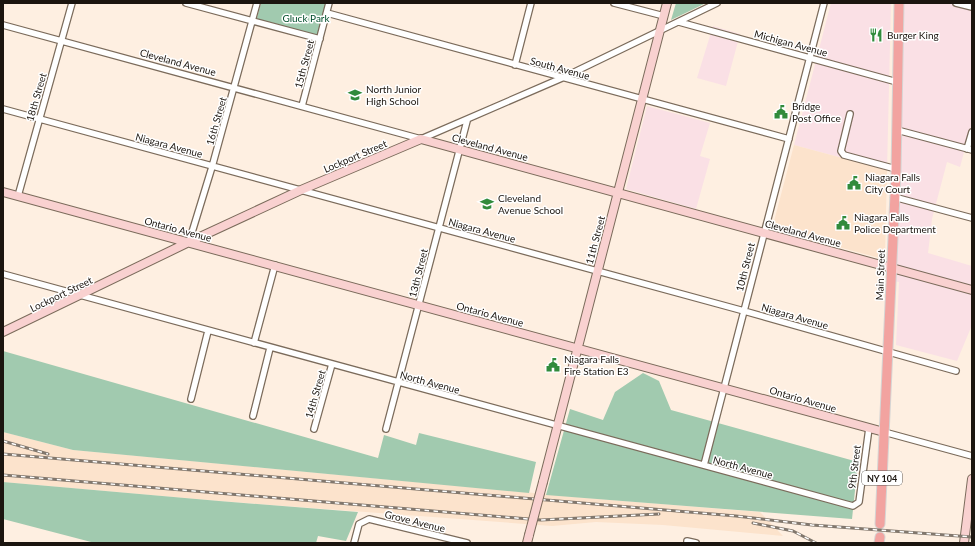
<svg xmlns="http://www.w3.org/2000/svg" width="975" height="546" font-family="Lato,sans-serif">
<style>
.commercial{fill:#fae0e5}
.built{fill:#fce3cc}
.green{fill:#a1caaf}
.lines{fill:none;stroke-linecap:round;stroke-linejoin:round}
.street-casing{stroke:#7b6b5b;stroke-width:8}
.secondary-casing{stroke:#7b6b5b;stroke-width:10}
.primary-casing{stroke:#d6d5d4;stroke-width:11}
.street{stroke:#fff;stroke-width:5.5}
.secondary{stroke:#f9d1d0;stroke-width:8}
.primary{stroke:#f2a3a0;stroke-width:9}
.rail-casing{stroke:#81776d;stroke-width:3}
.rail{stroke:#fff;stroke-width:1.5;stroke-dasharray:4.5;stroke-linecap:butt}
.secondary-bridge-casing{stroke:#7b6b5b;stroke-width:10;stroke-linecap:butt}
.secondary-bridge{stroke:#f9d1d0;stroke-width:8}
.labels{text-anchor:middle;dominant-baseline:central;stroke-width:3;stroke-linejoin:round;paint-order:stroke}
.shield{fill:#fff;stroke:#5f5b57;stroke-width:1}
.shield-label{font-size:9px;font-weight:bold;fill:#1b150f}
.park-label{font-size:10px;fill:#004e2b;stroke:#fff}
.poi-label{font-size:10px;fill:#1b150f;stroke:#fff;text-anchor:start}
.street-label{font-size:10px;fill:#1b150f;stroke:#fff}
</style>
<rect width="100%" height="100%" fill="#feefe1"/>
<path class="commercial" d="M831 3H891L887 170 794 145Z
M903 3H972V123L960 167 947 162 932 219 928 253 972 266V325L957 361 896 345 899 282 893 281Z
M713 26 740 34 726 86 697 78Z
M647 106 710 123 700 156 710 159 696 209 626 189Z"/>
<path class="built" d="M794 145 887 170 885 257 883 259 772 229Z
M3 432 73 450 598 499 760 512 783 536 663 525 596 522 552 526 219 501 3 482Z"/>
<path class="green" d="M261 3H327L317 37 256 21Z
M676 3H706L671 20Z
M3 351 378 458 384 435 416 445 419 433 536 462 529 493 73 450 3 432Z
M643 373 659 381 671 410 858 462 852 519 546 495 570 409 603 420 615 392Z
M3 482 219 501 358 512 346 541 318 536 316 543H95L3 519Z"/>
<g class="lines">
<g class="street-casing">
<path id="street" d="M186 3 320 39
M614 3 664 16
M956 3 972 7
M327 13 789 139
M679 22 897 82
M3 25 421 139 562 78 717 3
M515 65 531 3
M302 106 329 3
M3 109 744 311 956 371
M850 114 841 151 844 155 896 169
M897 130 972 150
M967 149 972 132
M18 196 72 3
M894 197 972 218
M189 242 212 167 257 3
M3 274 853 506 859 502 869 428
M254 343 275 265
M191 399 208 331
M253 416 270 348
M314 429 332 364
M386 429 467 121
M884 432 972 456
M704 465 824 3
M354 543 359 524 369 519 467 543
M687 543V541L696 543"/>
</g>
<g class="secondary-casing">
<path id="secondary" d="M3 192 884 432
M3 332 189 242 301 190 421 139 972 290
M543 482 667 3
M527 543 529 535
M964 543 972 479"/>
</g>
<g class="primary-casing">
<path id="primary" d="M880 524 896 172 899 3
M879 543 880 537"/>
</g>
<use href="#street" class="street"/>
<use href="#secondary" class="secondary"/>
<use href="#primary" class="primary"/>
<g class="rail-casing">
<path id="rail" d="M3 441 48 454
M3 454 736 516 812 525 972 537
M3 475 541 520 659 514
M753 523 793 531 816 543"/>
</g>
<use href="#rail" class="rail"/>
<g class="secondary-bridge-casing">
<path id="secondary-bridge" d="M529 535 543 482"/>
</g>
<use href="#secondary-bridge" class="secondary-bridge"/>
</g>
<defs>
<g id="restaurant-bare" transform="scale(1.08)"><path d="M-5-6h1v4h1v-4h1v4h1v-4h1v5L-1.5 .5V6h-2V.5L-5-1ZM5-6V6H3V1.5H1.5Q1.5-4 5-6Z" fill="#318b3c" stroke="#fff" stroke-width="2.5" paint-order="stroke"/></g>
<g id="school-bare" transform="scale(1.08)"><path d="M0-5L7-2L0 1L-7-2ZM-4 1L0 2.5L4 1V4Q0 6-4 4Z" fill="#318b3c" stroke="#fff" stroke-width="2.5" paint-order="stroke"/></g>
<g id="civic-bare" transform="scale(1.08)"><path d="M-.6-6.5H3V-4.5H.6V-3L4-1V1h2V6H-6V1h2V-1L-.6-3ZM-1.2 2.5V6h2.4V2.5Z" fill="#318b3c" stroke="#fff" stroke-width="2.5" paint-order="stroke"/></g>
</defs>
<g fill-rule="evenodd">
<use href="#restaurant-bare" x="876" y="35"/>
<use href="#school-bare" x="355" y="95"/>
<use href="#civic-bare" x="781" y="112"/>
<use href="#civic-bare" x="854" y="183"/>
<use href="#school-bare" x="487" y="204"/>
<use href="#civic-bare" x="843" y="223"/>
<use href="#civic-bare" x="553" y="365"/>
</g>
<g class="labels">
<rect class="shield" x="862" y="471" width="40" height="14" rx="3"/>
<g class="shield-label">
<text x="882" y="478">NY 104</text>
</g>
<g class="park-label">
<text x="306" y="18">Gluck Park</text>
</g>
<g class="poi-label">
<text x="887" y="35">Burger King</text>
<text x="366" y="89">North Junior<tspan x="366" dy="12">High School</tspan></text>
<text x="792" y="106">Bridge<tspan x="792" dy="12">Post Office</tspan></text>
<text x="865" y="177">Niagara Falls<tspan x="865" dy="12">City Court</tspan></text>
<text x="498" y="198">Cleveland<tspan x="498" dy="12">Avenue School</tspan></text>
<text x="854" y="217">Niagara Falls<tspan x="854" dy="12">Police Department</tspan></text>
<text x="564" y="359">Niagara Falls<tspan x="564" dy="12">Fire Station E3</tspan></text>
</g>
<g class="street-label">
<text transform="translate(791 43) rotate(15)">Michigan Avenue</text>
<text transform="translate(178 62) rotate(15)">Cleveland Avenue</text>
<text transform="translate(304 64) rotate(-75)">15th Street</text>
<text transform="translate(560 68) rotate(15)">South Avenue</text>
<text transform="translate(36 97) rotate(-74)">18th Street</text>
<text transform="translate(216 121) rotate(-74)">16th Street</text>
<text transform="translate(169 145) rotate(15)">Niagara Avenue</text>
<text transform="translate(490 147) rotate(15)">Cleveland Avenue</text>
<text transform="translate(355 156) rotate(-23)">Lockport Street</text>
<text transform="translate(178 229) rotate(15)">Ontario Avenue</text>
<text transform="translate(482 230) rotate(15)">Niagara Avenue</text>
<text transform="translate(803 233) rotate(15)">Cleveland Avenue</text>
<text transform="translate(595 240) rotate(-75)">11th Street</text>
<text transform="translate(745 267) rotate(-76)">10th Street</text>
<text transform="translate(418 273) rotate(-76)">13th Street</text>
<text transform="translate(880 275) rotate(-88)">Main Street</text>
<text transform="translate(61 294) rotate(-26)">Lockport Street</text>
<text transform="translate(490 314) rotate(15)">Ontario Avenue</text>
<text transform="translate(795 316) rotate(16)">Niagara Avenue</text>
<text transform="translate(430 382) rotate(15)">North Avenue</text>
<text transform="translate(315 394) rotate(-74)">14th Street</text>
<text transform="translate(803 399) rotate(16)">Ontario Avenue</text>
<text transform="translate(743 467) rotate(15)">North Avenue</text>
<text transform="translate(854 467) rotate(-83)">9th Street</text>
<text transform="translate(415 521) rotate(14)">Grove Avenue</text>
</g>
</g>
<rect width="975" height="546" fill="none" stroke="#1b150f" stroke-width="8"/>
</svg>
